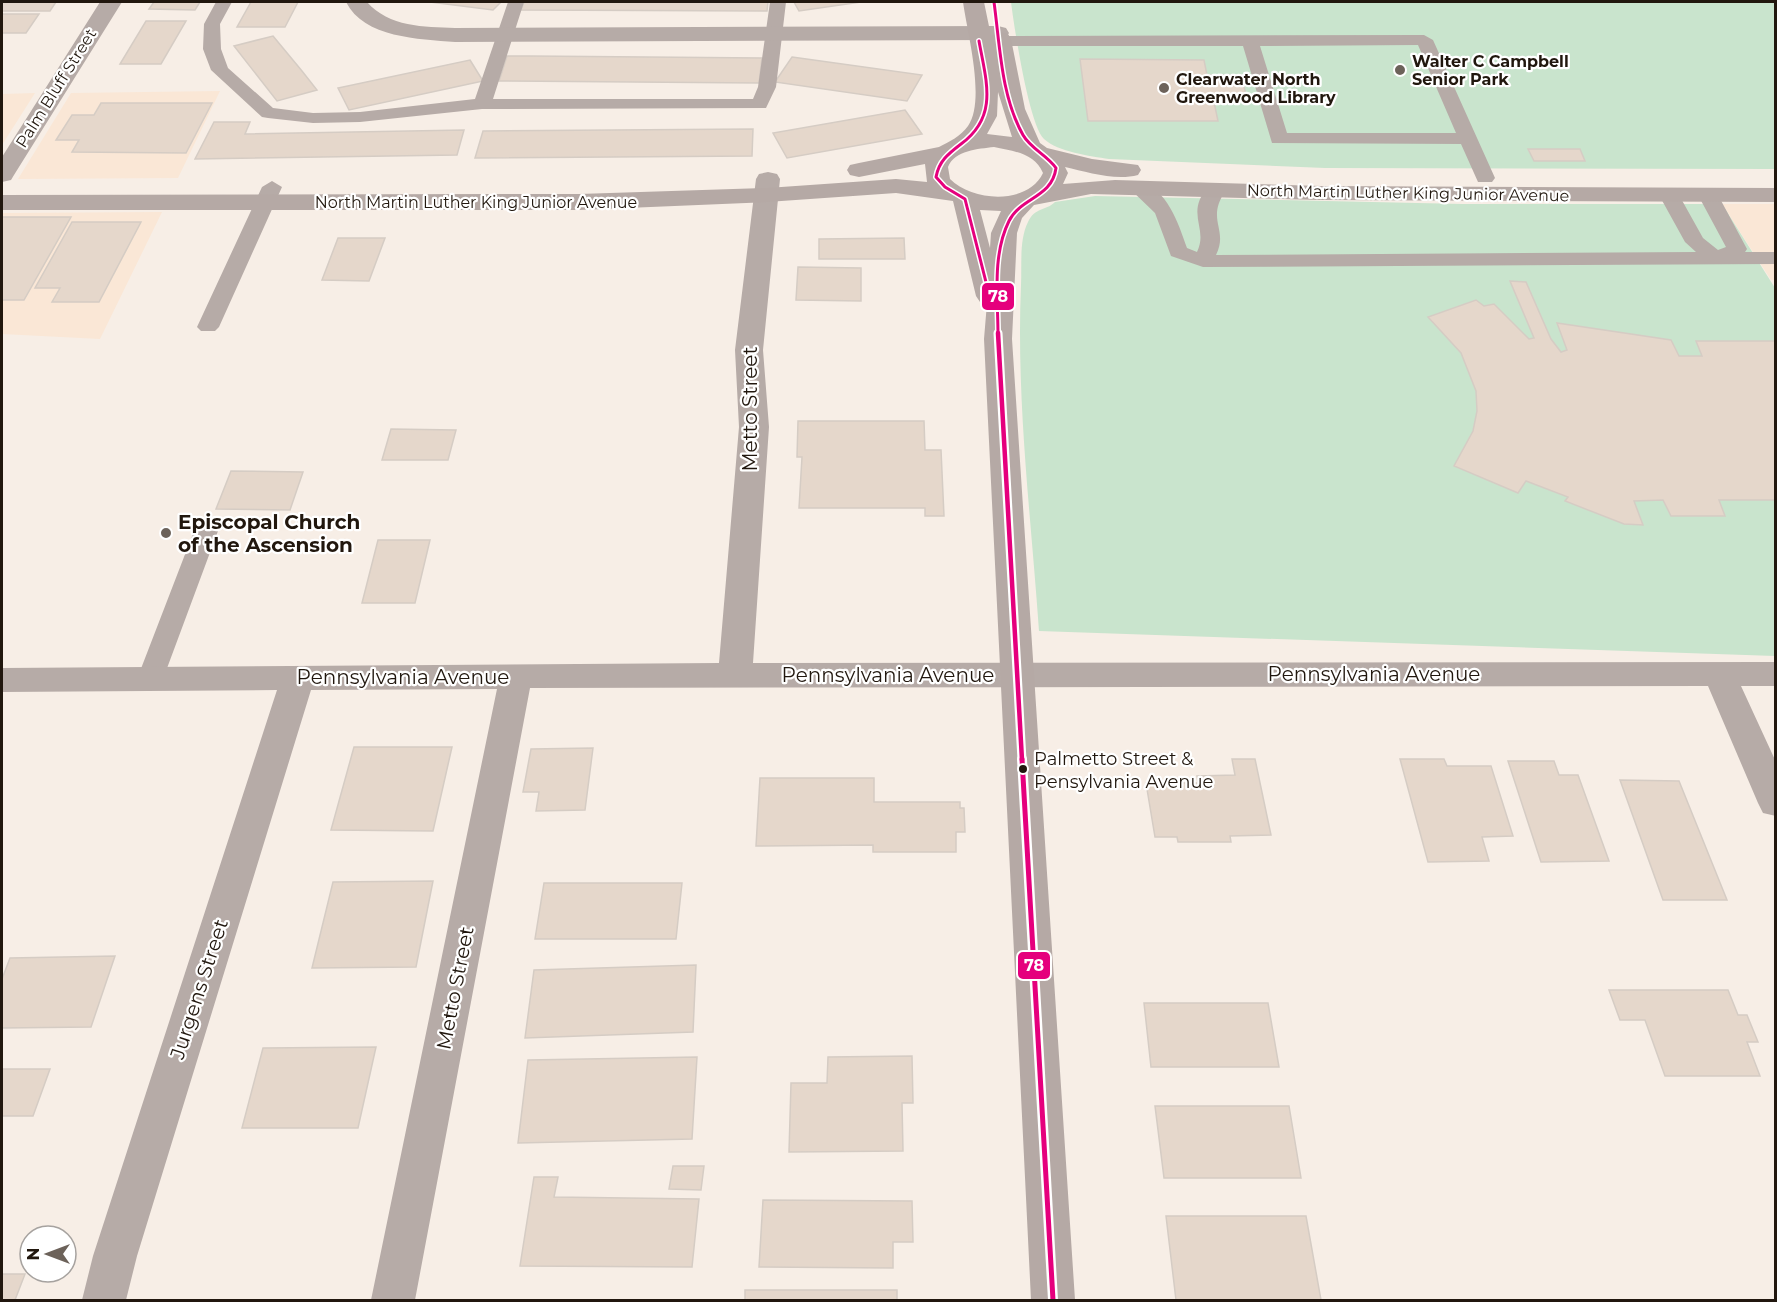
<svg xmlns="http://www.w3.org/2000/svg" width="1777" height="1302" font-family="Montserrat,sans-serif">
<style>
.built{fill:#fae7d6}
.green{fill:#c9e4cd}
.building{fill:#e5d7cb;stroke:#d5ccc4;stroke-width:1.5}
.lines{fill:none;stroke-linecap:round;stroke-linejoin:round}
.lane{fill:#b6aba7;fill-rule:evenodd}
.street{fill:#b6aba7;fill-rule:evenodd}
.secondary{fill:#b5a9a5;fill-rule:evenodd}
.bus-1-far2-casing{stroke:#fff;stroke-width:6}
.bus-1-far1-casing{stroke:#fff;stroke-width:9}
.bus-1-casing{stroke:#fff;stroke-width:10}
.bus-1-far2{stroke:#e5007d;stroke-width:3}
.bus-1-far1{stroke:#e5007d;stroke-width:4.5}
.bus-1{stroke:#e5007d;stroke-width:5}
.poi-dot{fill:#6c625a;stroke:#fff;stroke-width:2}
.bus-dot{fill:#21170e;stroke:#fff;stroke-width:2}
.labels{text-anchor:middle;dominant-baseline:central;stroke-width:4.5;stroke-linejoin:round;paint-order:stroke}
.far-poi-label{font-size:16px;font-weight:bold;fill:#21170e;stroke:#fff;text-anchor:start}
.far-street-label{font-size:16px;fill:#21170e;stroke:#fff}
.bus-label{font-size:18px;fill:#21170e;stroke:#fff;text-anchor:start}
.street-label{font-size:20px;fill:#21170e;stroke:#fff}
.poi-label{font-size:20px;font-weight:bold;fill:#21170e;stroke:#fff;text-anchor:start}
.line-badge{stroke:#fff;stroke-width:2}
.badge-label{font-size:16px;text-anchor:middle;font-weight:bold;fill:#fff}
</style>
<rect width="100%" height="100%" fill="#f7eee6"/>
<path class="built" d="M220 91 178 178 18 179 71 93Z
M35 93 2 145V94Z
M1722 204H1775V280H1771Z
M162 212 100 339 2 334V213Z"/>
<path class="green" d="M1011 2H1775V169L1325 168 1109 159C1090 156 1058 152 1044 139 1029 125 1014 26 1011 2Z
M1095 196 1463 204H1722L1775 288V656L1039 631C1031 516 1016 400 1021 285 1022 265 1019 240 1028 222 1035 207 1046 211 1055 202Z"/>
<path class="building" d="M2 2H56L50 11H2Z
M154 2H200L195 10 149 9Z
M251 2H298L285 27H237Z
M430 2H501L493 10Z
M524 2H768L767 11 521 10Z
M794 2H861L799 11Z
M2 14H39L26 33H2Z
M146 21H186L161 64H120Z
M273 36 302 71 317 90 277 101 234 46Z
M507 56H530L762 58 759 83 499 81Z
M792 57 922 75 907 101 775 82Z
M1080 59 1204 60 1207 75H1241L1248 102H1214L1218 121H1088Z
M470 60 483 81 349 110 338 88Z
M101 103H212L186 153 72 152 79 140H56L72 115H94Z
M905 110 922 134 787 158 773 133Z
M214 122H250L245 134 464 130 457 155 195 159Z
M753 129 752 156 475 158 483 131Z
M1528 149H1580L1585 161H1534Z
M2 217H71L24 300H2Z
M72 222H141L99 302H52L60 288H35Z
M338 238H385L369 281 322 280Z
M904 238 905 259H819V239Z
M798 267 861 268V301L796 300Z
M1510 281 1526 282 1551 339 1561 352 1567 350 1557 323 1671 340 1679 356H1702L1696 341H1776V500H1719L1725 516H1671L1663 500 1634 501 1643 525 1624 524 1565 501 1568 497 1526 481 1518 493 1454 466 1473 431 1477 411 1476 391 1461 353 1428 317 1476 300 1484 306 1494 304 1529 339 1534 338Z
M798 421H924L925 450H941L944 516H925V508H799L802 457H797Z
M391 429 456 430 448 460H382Z
M231 471 303 472 290 510 216 509Z
M378 540H430L415 603H362Z
M354 747H452L433 831 331 830Z
M593 748 585 810 536 811 539 792H523L531 749Z
M1232 759H1255L1271 835 1230 836 1231 842H1178L1177 837H1155L1146 783H1198L1197 776 1235 775Z
M1400 759H1444L1447 766H1491L1513 836 1482 837 1489 861 1428 862Z
M1508 761H1554L1559 775H1578L1609 861 1541 862Z
M760 778H874V802H960V808H964L965 832H956V852H873V845L756 846Z
M1620 780 1679 781 1727 900H1663Z
M433 881 416 967 312 968 333 882Z
M544 883H682L676 939H535Z
M115 956 91 1027 2 1028V979L10 958Z
M696 965 693 1032 525 1038 534 970Z
M1609 990H1728L1738 1015H1747L1758 1042H1747L1760 1076H1665L1645 1020H1620Z
M1144 1003H1268L1279 1067H1151Z
M376 1047 358 1128H242L263 1048Z
M912 1056 913 1103H902L903 1151 789 1152 791 1083H827L828 1057Z
M697 1057 692 1139 518 1143 528 1060Z
M2 1069H50L33 1116H2Z
M1155 1106H1289L1301 1178H1164Z
M673 1166H704L701 1190 669 1189Z
M534 1177H558L554 1197 699 1199 692 1267 520 1266Z
M763 1200 912 1201 913 1242H893V1268L759 1267Z
M1166 1216H1306L1321 1300H1176Z
M2 1274H25L15 1300H2Z
M745 1290H897V1300H745Z"/>
<g class="lines">
<path class="lane" d="M216 2H232L220 24 221 49 228 68 273 108 313 113 360 112 475 99 508 2H524L493 99H753L758 87 770 2H786L776 87 766 108 482 109 360 122 313 123 268 118 262 117 211 70 203 49 204 24Z
M1424 35 1433 40 1495 178 1492 182H1478L1461 144 1272 143 1243 46H979L970 41 979 36ZM1418 45 1456 133H1287L1260 46Z
M272 181 282 187 219 327 215 331H201L197 327 262 187Z
M1138 181C1168 189 1178 223 1187 248L1197 252C1209 228 1184 213 1209 186H1223L1226 190C1205 220 1229 229 1216 255L1696 252 1685 242 1659 195 1669 189 1679 195 1703 238 1718 250 1726 247 1698 195 1708 189 1718 195 1747 249 1745 252H1776V264L1203 267 1171 256 1155 213 1128 187Z
M206 523 214 525 218 531 163 679 159 686 150 688 141 686 137 679 194 531 198 525Z"/>
<path class="street" d="M100 2H122L14 175 11 180 2 182V157Z
M346 2H367C389 27 424 27 455 28L998 26 1006 28 1009 33 1006 38 998 40 455 42C419 39 364 38 346 2Z
M768 172 777 174 780 179 763 350 769 427 753 663 1776 662V686H1741L1776 762V816L1763 813 1758 803 1708 686 530 688 415 1300H371L497 689 311 690 137 1256 126 1300H82L93 1256 277 690 2 692V668L719 663 739 427 735 350 756 179 759 174Z"/>
<path class="secondary" d="M963 2H984L991 36 1000 32 1008 34 1011 39 1025 109 1040 143 1047 148 1092 159 1138 165 1141 170 1138 175C1115 181 1087 172 1065 167L1068 173 1063 184 1115 180 1321 186 1776 188V202L1321 200 1091 194 1034 205 1022 218 1017 233 1012 339 1075 1300H1031L984 339 987 303 980 302 976 296 953 201 896 193 767 202 579 210H2V195L579 194 767 188 896 179 927 182 925 164 859 177 850 175 847 170 850 165 859 163 939 147C949 142 961 136 968 126 986 100 967 32 963 2ZM998 92 1012 137 987 134 997 116ZM994 147C1013 151 1035 153 1043 173 1028 205 973 202 950 179L948 167C955 150 978 149 994 147ZM980 210 1001 211 991 233 990 248Z"/>
<g class="bus-1-far2-casing">
<path id="bus-1-far2" d="M994 2C1000 46 1001 96 1023 135 1031 149 1047 155 1056 168 1052 198 1021 197 1009 221 992 255 998 298 998 335
M979 41C986 81 999 116 961 144 948 154 939 161 936 177L945 187 965 199 990 298"/>
</g>
<g class="bus-1-far1-casing">
<path id="bus-1-far1" d="M998 333 1022 760"/>
</g>
<g class="bus-1-casing">
<path id="bus-1" d="M1022 759 1053 1300"/>
</g>
<use href="#bus-1-far2" class="bus-1-far2"/>
<use href="#bus-1-far1" class="bus-1-far1"/>
<use href="#bus-1" class="bus-1"/>
</g>
<g class="poi-dot">
<circle cx="1400" cy="70" r="6"/>
<circle cx="1164" cy="88" r="6"/>
<circle cx="166" cy="533" r="6"/>
</g>
<circle class="bus-dot" cx="1023" cy="769" r="5"/>
<g class="labels">
<g class="far-poi-label">
<text x="1412" y="61">Walter C Campbell<tspan x="1412" dy="18">Senior Park</tspan></text>
<text x="1176" y="79">Clearwater North<tspan x="1176" dy="18">Greenwood Library</tspan></text>
</g>
<g class="far-street-label">
<text transform="translate(56 88) rotate(-58)">Palm Bluff Street</text>
<text transform="translate(1408 193) rotate(1)">North Martin Luther King Junior Avenue</text>
<text x="476" y="202">North Martin Luther King Junior Avenue</text>
</g>
<g class="bus-label">
<text x="1034" y="759">Palmetto Street &amp;<tspan x="1034" dy="23">Pensylvania Avenue</tspan></text>
</g>
<g class="street-label">
<text transform="translate(750 409) rotate(-90)">Metto Street</text>
<text x="1374" y="674">Pennsylvania Avenue</text>
<text x="888" y="675">Pennsylvania Avenue</text>
<text x="403" y="677">Pennsylvania Avenue</text>
<text transform="translate(455 988) rotate(-79)">Metto Street</text>
<text transform="translate(199 989) rotate(-72)">Jurgens Street</text>
</g>
<g class="poi-label">
<text x="178" y="522">Episcopal Church<tspan x="178" dy="23">of the Ascension</tspan></text>
</g>
</g>
<g class="line-badge">
<rect x="981" y="282" width="34" height="29" rx="6" fill="#e5007d"/>
<rect x="1017" y="951" width="34" height="29" rx="6" fill="#e5007d"/>
</g>
<g class="badge-label">
<text x="998" y="302">78</text>
<text x="1034" y="971">78</text>
</g>
<rect width="1777" height="1302" fill="none" stroke="#21170e" stroke-width="6"/>
<g transform="translate(48 1254) rotate(270)"><circle r="28" fill="#ffffff" stroke="#a6a29f" stroke-width="1.5"/>
<path d="M0-4.5L10 22L0 15L-10 22Z" fill="#6c625a"/>
<text y="-9" font-size="16" font-weight="bold" text-anchor="middle" fill="#21170e">N</text>
</g>
</svg>
